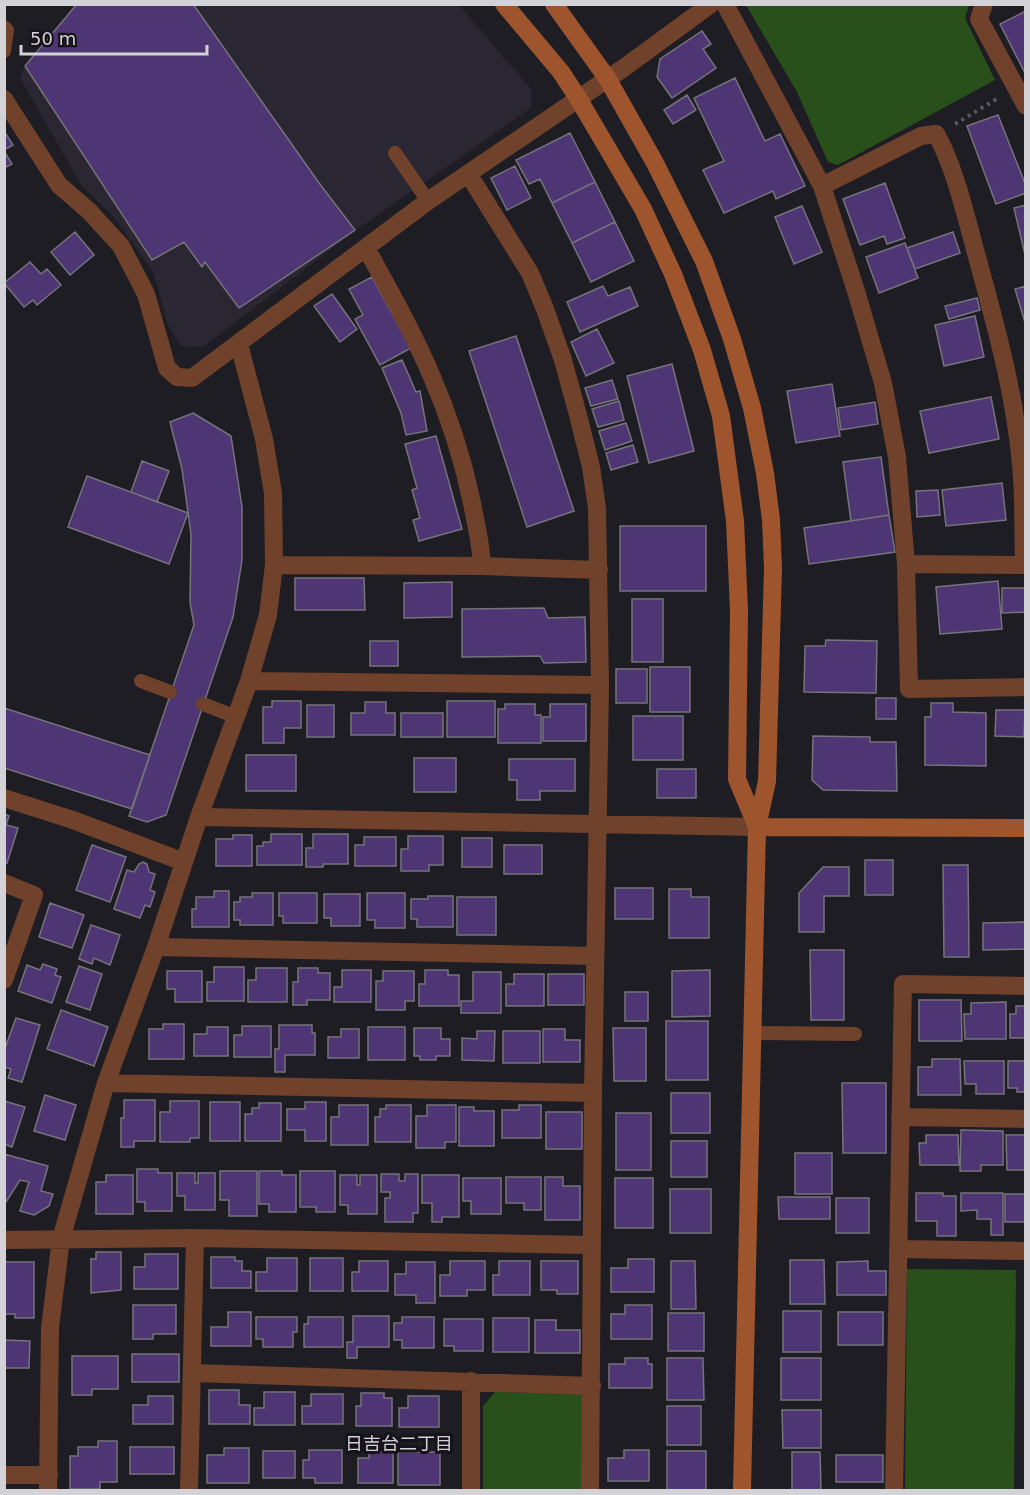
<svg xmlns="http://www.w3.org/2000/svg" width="1030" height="1495" font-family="'DejaVu Sans','Noto Sans JP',sans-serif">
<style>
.built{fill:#2a2632}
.green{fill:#29501a}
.building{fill:#4d3673;stroke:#75737b;stroke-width:1.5}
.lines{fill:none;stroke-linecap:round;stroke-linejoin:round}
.path{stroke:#5a595f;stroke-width:4;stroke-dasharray:3 4.5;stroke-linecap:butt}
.lane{stroke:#70422b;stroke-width:14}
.street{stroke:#70422b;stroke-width:18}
.secondary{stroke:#9e552e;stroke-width:18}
.labels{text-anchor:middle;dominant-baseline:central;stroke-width:6;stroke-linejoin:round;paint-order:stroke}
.neighbourhood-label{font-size:18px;fill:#d3d2d7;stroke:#16141a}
</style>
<rect width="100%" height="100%" fill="#1f1d24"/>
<path class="built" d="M458 4 532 90 531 108 359 228 203 347 181 346 168 326 154 273 112 215 82 186 20 78 25 66 77 5Z"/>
<path class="green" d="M746 5H969L965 18 995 80 838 165 828 162 797 92Z
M907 1269 1016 1270 1014 1490H905Z
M495 1392 581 1394 592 1407 591 1490H483V1406Z"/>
<path class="building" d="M77 4H193L319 183 355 230 239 308 205 262 202 267 184 242 152 260 25 66Z
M1024 12 1026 14V75L1000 24Z
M702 31 711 44 703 49 716 68 672 98 657 77 660 59Z
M735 78 765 141 780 134 805 186 776 199 773 191 724 213 703 170 724 161 694 98Z
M687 95 696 110 673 124 664 110Z
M998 115 1026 186V193L996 204 967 126Z
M4 131 13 145 4 150Z
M570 133 595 182 552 203 540 179 529 184 516 160Z
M4 151 12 164 4 168Z
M515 166 531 198 507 210 491 178Z
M595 182 615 222 572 243 552 203Z
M885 183 905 238 887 244 884 236 860 245 843 199Z
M1026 205V259L1014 208Z
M802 206 822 252 794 264 775 217Z
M615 222 634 261 591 282 572 243Z
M75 232 94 255 70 275 51 252Z
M953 232 960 253 915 269 907 248Z
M905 243 918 278 879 293 866 257Z
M30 262 41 274 47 269 61 285 37 305 33 300 24 307 4 283Z
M372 277 411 348 380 365 355 319 363 315 349 289Z
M603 286 608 296 630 287 638 306 580 332 567 302Z
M1026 286V326L1015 289Z
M332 294 357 329 340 342 314 306Z
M977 298 980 310 949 319 945 306Z
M975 316 984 357 944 366 935 325Z
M597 329 614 363 586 376 571 342Z
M516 336 574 511 527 527 469 351Z
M402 360 416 392 420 391 427 431 406 435 401 413 382 368Z
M672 364 694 451 649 463 627 376Z
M612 380 618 399 591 406 585 388Z
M832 384 840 436 796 443 787 391Z
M991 397 999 439 929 453 920 411Z
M619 401 624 420 598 427 592 409Z
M875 402 878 424 841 430 838 408Z
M193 413 231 436 242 507V560L233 617 166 815 147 822 129 816 194 625 190 602 191 534 182 469 170 422Z
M626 423 632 441 605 450 599 431Z
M436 436 462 529 419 541 413 520 420 518 412 490 417 488 405 444Z
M633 445 638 462 611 470 606 453Z
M881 457 889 515 851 521 843 462Z
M142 461 169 471 157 502 131 492Z
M87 476 188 513 169 564 68 527Z
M1002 483 1006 520 946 526 942 490Z
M938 490 940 515 917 517 916 491Z
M889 515 895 552 809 564 804 528Z
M620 526H706V591H620Z
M295 578H364L365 610H295Z
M998 581 1002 629 940 634 936 587Z
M452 582V617L404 618V583Z
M1002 588H1025L1026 612 1002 613Z
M632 599H663V662H632Z
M544 608 548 618 585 617 586 662 544 663 540 656 462 657V609Z
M826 640 877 641 876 693 804 692 805 646H825Z
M370 641H398V666H370Z
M650 667H690V712H650Z
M616 669H647V703H616Z
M876 698H896V719H876Z
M272 701H301V728H284V743H263V707H272Z
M447 701H495V737H447Z
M365 702H386V713H395V735H351V713H365Z
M931 703H953V712L986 713V766L925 765V717H931Z
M505 704H535V715H541V743H498V709H505Z
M550 704H586V741H543V717H550Z
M307 705H334V737H307Z
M4 708 150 755 132 809 4 768Z
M996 710H1025L1024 737 995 736Z
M401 713H443V737H401Z
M633 716H683V760H633Z
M813 736 870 737V742H896L897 791 823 790 812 780Z
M246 755H296V791H246Z
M414 758H456V792H414Z
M509 759H575V791H540V800H517V780H509Z
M657 769H696V798H657Z
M4 814 9 816 6 825 18 828 7 863 4 862Z
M271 834H302V865H257V846H263V842H271Z
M313 834H348V864H323V867H306V848H313Z
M233 835H252V866H216V839H233Z
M408 836H443V865H429V871H401V849H408Z
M364 837H396V866H355V845H364Z
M462 838H492V867H462Z
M92 845 126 857 110 902 76 890Z
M504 845H542V874H504Z
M865 860H893V895H865Z
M143 862 147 864 149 872 155 874 150 890 155 892 150 907 145 905 140 918 114 909 127 870 134 872 139 864Z
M943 865H968L969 957H944Z
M823 867H849V896H824V932H799V893Z
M615 888H653V919H615Z
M669 889H691V897H709V938H669Z
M214 891H229V927H192V909H196V897H214Z
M252 893H273V925H240V920H234V902H240V897H252Z
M279 893H317V923H283V916H279Z
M367 893H405V928H375V920H367Z
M324 894H360V926H331V918H324Z
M428 896H453V927H417V919H411V899H428Z
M457 897H496V935H457Z
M50 903 84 915 72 948 39 937Z
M1026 922V949L983 950V923Z
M91 925 120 935 110 965 94 958 92 964 79 959Z
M810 950H844V1020H811Z
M43 964 57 969 55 975 61 977 52 1003 18 991 27 965 40 970Z
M79 966 102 974 90 1010 66 1002Z
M214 967H244V1001H207V982H214Z
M256 968H287V1002H248V980H256Z
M298 968H318V973H330V1000H307V1005H293V982H298Z
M342 970H371V1002H334V987H342Z
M425 970H448V975H459V1006H419V984H425Z
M710 970V1016L672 1017V971Z
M167 971H202V1002H175V989H167Z
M383 971H414V1001H405V1010H376V981H383Z
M473 972H501V1013H461V1001H473Z
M514 974H544V1006H506V984H514Z
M548 974H584V1005H548Z
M625 992H648V1021H625Z
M919 1000H961L962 1041H919Z
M1006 1002V1039H965L964 1014H971V1003Z
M1016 1006H1026V1038H1010V1014H1016Z
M61 1010 108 1027 94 1066 47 1049Z
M16 1018 40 1025 22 1082 8 1078 11 1069 4 1067V1051Z
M666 1021H708V1080H666Z
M163 1024H184V1059H149V1029H163Z
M279 1025H312V1033H315V1055H285V1072H275V1049H279Z
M242 1026H271V1057H234V1035H242Z
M207 1027H228V1056H194V1034H207Z
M368 1027H405V1060H368Z
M414 1028H441V1039H450V1056H436V1060H420V1056H414Z
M613 1028H646V1081H614Z
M341 1029H359V1058H328V1037H341Z
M543 1029H565V1040H580V1062H543Z
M477 1031H495L494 1061 462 1060V1038L477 1039Z
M503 1031H540V1063H503Z
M932 1059H960L961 1095H918V1067H932Z
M964 1061H1004V1094H976V1084H965Z
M1008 1061H1026V1092H1017V1088H1008Z
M842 1083H886V1153H843Z
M671 1093H710V1133H671Z
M45 1095 76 1105 65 1140 34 1131Z
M124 1100H155V1141H134V1147H121V1118H124Z
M4 1101 25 1107 12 1147 4 1144Z
M170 1101H199V1138H190V1142H160V1112H170Z
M210 1102H240V1141H210Z
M305 1102H326V1141H305V1130H287V1109H305Z
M259 1103H281V1141H245V1114H252V1108H259Z
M339 1105H368V1145H331V1117H339Z
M386 1105H411V1142H375V1117H380V1109H386Z
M427 1105H456V1142H445V1148H416V1116H427Z
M519 1105H541V1138H502V1110H519Z
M459 1107H474V1111H494V1146H459Z
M546 1112H582V1149H546Z
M616 1113H651V1170H616Z
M961 1130 1003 1131V1165H981V1171H960Z
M926 1135H958L959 1165H920L919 1143H926Z
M1006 1135H1026V1170H1007Z
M671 1141H707V1177H671Z
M795 1153H832V1194H795Z
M4 1154 48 1166 41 1191 53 1194 49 1206 34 1215 20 1211 29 1182 20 1180 4 1205Z
M137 1169H158V1173H172V1211H145V1202H137Z
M220 1171H257V1216H229V1200H220Z
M259 1171H282V1175H296V1212H269V1204H259Z
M300 1171H335V1212H316V1207H300Z
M177 1173H195V1183H198V1173H215V1210H185V1196H177Z
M381 1174H399V1181H405V1174H418V1213H413V1222H385V1198H390V1192H381Z
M106 1175H133V1214H96V1182H106Z
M340 1175H357V1185H360V1175H377V1214H348V1205H340Z
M422 1175H459V1217H442V1222H432V1203H422Z
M506 1177H541V1210H524V1203H506Z
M545 1177H563V1186H580V1220H545Z
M463 1178H501V1214H471V1201H463Z
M615 1178H653V1228H615Z
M670 1189H711V1233H670Z
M916 1193H943V1196H956V1236H937V1221H916Z
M961 1193H1003V1235H991V1219H977V1210L961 1211Z
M1005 1194H1026V1222H1005Z
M778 1197H830V1219H779Z
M836 1198H869V1233H836Z
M96 1252H121V1290L91 1293V1259H96Z
M145 1254H178V1289H134V1267H145Z
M211 1257H235V1261H242V1271H251V1288H211Z
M267 1258H297V1291H256V1272H267Z
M310 1258H343V1291H310Z
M628 1259H654V1292H611V1268H628Z
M790 1260H824L825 1304H790Z
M359 1261H388V1291H352V1272H359Z
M450 1261H485V1290H467V1296H440V1275H450Z
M499 1261H530V1295H493V1275H499Z
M541 1261H578V1294H557V1290H541Z
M671 1261H695L696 1309H671Z
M868 1261V1271H886V1295H837V1262Z
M4 1262H34V1318H15V1314H4Z
M406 1262H435V1303H416V1295H395V1274H406Z
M133 1305H176V1334H153V1339H133Z
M625 1305H652V1339H611V1314H625Z
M783 1311H821V1352H783Z
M228 1312H251V1346H211V1327H228Z
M838 1312H883V1345H838Z
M668 1313H704V1351H668Z
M353 1316H389V1347H357V1358H347V1342H353Z
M256 1317H297V1332H293V1347H263V1339H256Z
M308 1317H343V1347H304V1324H308Z
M402 1317H434V1348H402V1340H394V1323H402Z
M493 1318H529V1352H493Z
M444 1319H483V1351H454V1346H444Z
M535 1320H556V1330H580V1353H535Z
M4 1340 30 1341 29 1368H4Z
M132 1354H179V1382H132Z
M72 1356H118V1389H92V1395H72Z
M625 1358H648V1364H652V1388H609V1364H625Z
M667 1358H703L704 1400H667Z
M781 1358H821V1400H781Z
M209 1390H239V1405H250V1424H209Z
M264 1392H295V1425H254V1408H264Z
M361 1393H384V1398H392V1426H356V1406H361Z
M311 1394H343V1424H302V1406H311Z
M148 1396H173V1424H133V1405H148Z
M408 1396H439V1427H399V1408H408Z
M667 1406H701V1445H667Z
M782 1410H821V1448H783Z
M98 1441H117V1482H100V1489H70V1456H78V1447H98Z
M130 1447H174V1474H130Z
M224 1448H249V1483H207V1455H224Z
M309 1450H342V1483H315V1478H303V1460H309Z
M624 1450H649V1481H608V1458H624Z
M263 1451H295V1478H263Z
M667 1451H706V1490H667Z
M369 1452H393V1483H358V1458H369Z
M398 1452H440V1485H398Z
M792 1452H820L821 1490H792Z
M836 1455H883V1482H836Z"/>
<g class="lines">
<path class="path" d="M955 124 1000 97"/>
<path class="lane" d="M4 27 7 30 4 51
M395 153 428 201
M141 681 170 692
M203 704 236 717
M752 1033 855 1034"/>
<path class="street" d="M725 4 822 186 856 291 883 383 897 457 906 564 909 689 1026 687
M984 4 979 19 1026 106
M4 99 59 185 89 211 121 246 146 294 167 368 177 377 192 378 428 201 625 67 711 4
M469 175 530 273 545 309 563 360 578 415 591 467 597 508 600 685 593 1093 590 1490
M822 186 921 136 936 134C953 163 964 209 973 242 994 319 1017 398 1022 478 1024 507 1023 536 1024 564
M366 248C414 333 452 406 472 503 476 524 481 544 482 566
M906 564 1026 565
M274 565 482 566 599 570
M249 681 600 685
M4 798 73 820 184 862
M199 817 757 827
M4 883 34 895 4 980
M156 947 595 956
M106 1083 593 1093
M900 1117 1026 1119
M4 1240 195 1238 592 1245
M898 1249 1026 1251
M193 1373 592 1386
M471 1381V1490
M4 1475H49
M48 1490 50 1328 61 1239 106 1083 156 947 199 817 249 681 268 615 274 565 273 493 264 439 239 344
M189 1490 195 1238
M894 1490 903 984 1026 986"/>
<path class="secondary" d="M504 4 561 72 578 98 643 209 673 274 702 350 721 416 735 521 739 610 737 779 757 827
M554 4 607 78 655 163 704 261 732 339 752 408 765 473 771 520 773 568 767 781 757 827 742 1490
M757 827 1026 828"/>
</g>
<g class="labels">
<g class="neighbourhood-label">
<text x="399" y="1443">日吉台二丁目</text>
</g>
</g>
<rect width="1030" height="1495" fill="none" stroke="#d3d2d7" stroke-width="12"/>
<path d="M21 45v9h186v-9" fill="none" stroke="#d3d2d7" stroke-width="3"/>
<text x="30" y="45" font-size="18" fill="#d3d2d7" stroke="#16141a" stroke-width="4.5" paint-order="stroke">50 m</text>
</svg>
